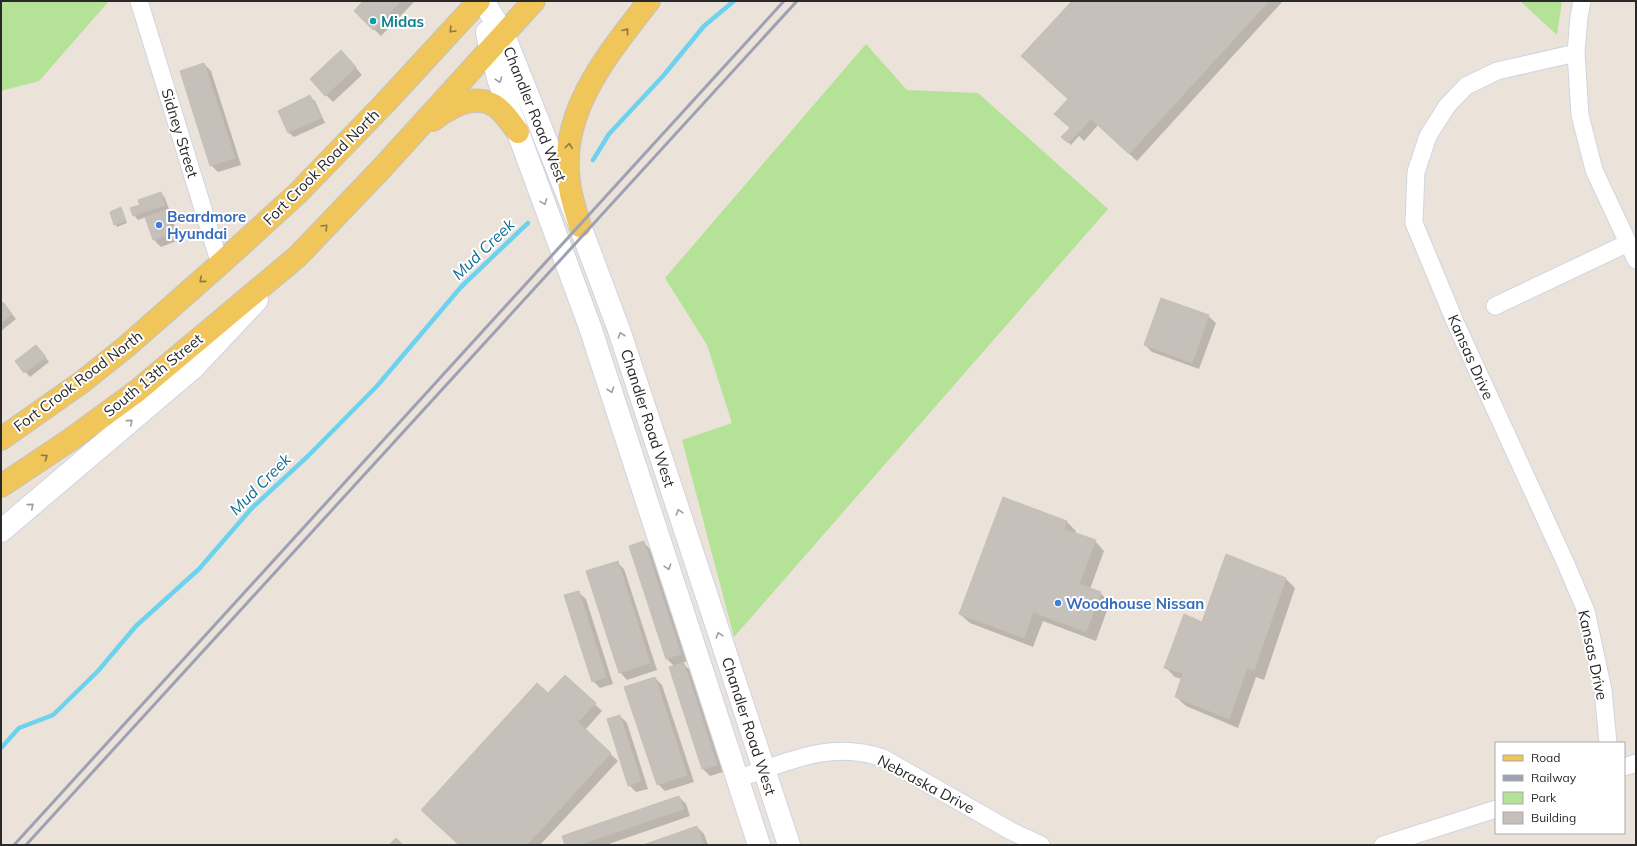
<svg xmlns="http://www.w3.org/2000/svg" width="1637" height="846" font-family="Mulish,sans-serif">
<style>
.green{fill:#b4e296}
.shadow{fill:#0003}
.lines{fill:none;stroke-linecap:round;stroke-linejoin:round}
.stream{stroke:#6dd2ee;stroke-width:4.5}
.building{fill:#c6c0ba;stroke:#c6bfb4}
.street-casing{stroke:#cfd4e2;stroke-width:19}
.secondary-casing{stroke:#cfd4e2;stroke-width:24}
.primary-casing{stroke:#c3c3c3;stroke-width:24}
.street{stroke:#fff;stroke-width:17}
.secondary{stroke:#fff;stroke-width:22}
.primary{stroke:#f0c65b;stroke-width:22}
.rail{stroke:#9da1b3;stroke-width:3}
.oneway{stroke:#8c7842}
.oneway2{stroke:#9f9f9f}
.culture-dot{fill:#0f9aa8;stroke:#fff;stroke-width:1.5}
.shop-dot{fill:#3f7fe0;stroke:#fff;stroke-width:1.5}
.labels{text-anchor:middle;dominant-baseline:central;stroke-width:4;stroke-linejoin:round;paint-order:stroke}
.culture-label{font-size:15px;font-weight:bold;fill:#0d838f;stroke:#fff;text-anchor:start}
.street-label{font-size:15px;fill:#292929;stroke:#fff}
.shop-label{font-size:15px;font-weight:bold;fill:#366cbe;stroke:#fff;text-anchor:start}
.water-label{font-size:16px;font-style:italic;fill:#0e6f97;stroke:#fff}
</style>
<rect width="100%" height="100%" fill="#ebe3da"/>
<path class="green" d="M1 1H109L39 81 1 91Z
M1520 1H1562L1557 35Z
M866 44 907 90 978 93 1108 209 734 637 682 440 732 423 707 345 665 278Z"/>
<path class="shadow" d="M365 1H415L381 36 355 11Z
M1073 1H1283L1137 161 1098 125 1084 141 1079 136 1071 145 1063 137 1071 128 1069 99Z
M348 59 362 75 333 102 326 95Z
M204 64 211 71 241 165 218 172 211 165Z
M310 97 315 101 325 123 294 137 289 133 279 111Z
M161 193 165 198 169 209 164 211 172 218 179 240 161 247 154 240 146 217 138 220 134 215 141 205Z
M121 209 127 223 117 227 111 212Z
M1 305 7 308 16 319 1 331Z
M1208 316 1216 323 1199 369 1152 352 1145 345Z
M41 351 49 362 30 377 17 362Z
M1067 522 1076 531 1075 534 1095 541 1104 551 1090 589 1100 593 1110 602 1096 641 1043 621 1033 647 970 623 960 614Z
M643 542 650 549 687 661 682 663 691 671 723 772 710 776 703 769 670 668 675 667 667 659Z
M1227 555 1286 579 1295 588 1264 680 1256 677 1238 728 1186 706 1176 697 1182 679 1175 677 1166 668 1203 623Z
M617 562 624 569 657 670 627 680 620 672Z
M578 592 586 599 613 684 600 688 593 681Z
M565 676 602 711 585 730 618 761 540 845H460Z
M655 678 662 685 694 782 665 791 658 784Z
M620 716 627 723 648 789 636 792 629 785Z
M679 797 686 804 690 816 606 845H566Z
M697 827 704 834 708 845H645Z"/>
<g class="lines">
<path class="stream" d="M593 160 609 134 663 76 704 26 734 1
M1 748 19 728 53 715 98 671 136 626 199 569 251 509 308 456 377 386 461 287 528 223"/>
</g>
<path class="building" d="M363 1H401L373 30 354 11Z
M1072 1H1269L1129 154 1091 119 1077 134 1054 114 1068 99 1021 56Z
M341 50 356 67 325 96 310 79Z
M204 63 235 158 210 166 180 71Z
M310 95 321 118 288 133 278 111Z
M1070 128 1077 134 1068 143 1061 137Z
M161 192 165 205 133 216 130 208 140 205 138 200Z
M121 207 126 221 114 225 110 212Z
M165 210 173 233 153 240 145 217Z
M1161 298 1209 315 1192 363 1144 345Z
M3 302 12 314 1 323V303Z
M36 345 46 357 24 373 15 361Z
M1003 497 1067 521 1064 529 1096 540 1079 584 1101 592 1086 632 1033 612 1024 638 959 614Z
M644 541 681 654 666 659 629 546Z
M1226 554 1286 578 1254 671 1247 668 1229 719 1175 697 1183 673 1164 668 1184 614 1202 622Z
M618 561 650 663 619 673 586 571Z
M579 591 606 677 592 682 564 595Z
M684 663 717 765 702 769 669 667Z
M565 675 596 703 578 722 611 753 527 845H459L421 810 537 683 548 693Z
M655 677 687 775 657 785 624 687Z
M620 715 641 781 628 786 607 719Z
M679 796 684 809 579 845H565L562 836Z
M697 826 704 845H643Z
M396 838 403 845H389Z"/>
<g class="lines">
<g class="street-casing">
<path id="street" d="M139 1 220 264
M1582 1 1579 17 1576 53 1580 115 1594 170 1636 260
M1576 53 1497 71 1466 86 1447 106 1428 136 1416 172 1414 223 1456 324 1566 564 1586 611 1603 690 1608 743
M1495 306 1628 243
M1624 767 1636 763
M737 779C788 762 829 740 883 758L1011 831 1041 845
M1383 845 1496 809"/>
</g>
<g class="secondary-casing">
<path id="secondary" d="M483 1 503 33 580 226 619 330 789 845
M487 32 490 48 499 81 590 327 759 845
M1 531 194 367 257 300"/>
</g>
<g class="primary-casing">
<path id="primary" d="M433 120C450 107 475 93 495 106 504 112 511 123 518 132
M580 226C576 211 570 196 569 181 559 111 609 53 649 1
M1 439 82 382 127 346 220 264 298 193 385 103 479 1
M1 486 70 440 137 391 298 256 382 168 534 1"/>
</g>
<use href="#street" class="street"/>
<use href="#secondary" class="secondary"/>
<use href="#primary" class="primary"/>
<path class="rail" d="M14 845 784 1
M26 845 797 1"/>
</g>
<defs><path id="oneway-chevron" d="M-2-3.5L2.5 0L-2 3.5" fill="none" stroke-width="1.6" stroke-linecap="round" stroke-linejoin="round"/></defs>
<g class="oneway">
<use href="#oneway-chevron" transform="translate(452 30) rotate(133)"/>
<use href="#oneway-chevron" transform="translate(626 31) rotate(-52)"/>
<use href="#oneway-chevron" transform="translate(569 146) rotate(-83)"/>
<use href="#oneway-chevron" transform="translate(325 227) rotate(-46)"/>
<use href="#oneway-chevron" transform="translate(202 280) rotate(139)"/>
<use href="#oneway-chevron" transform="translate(45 457) rotate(-34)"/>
</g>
<g class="oneway2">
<use href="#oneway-chevron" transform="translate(499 80) rotate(72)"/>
<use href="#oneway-chevron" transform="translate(544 202) rotate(69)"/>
<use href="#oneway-chevron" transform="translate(621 335) rotate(-109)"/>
<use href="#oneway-chevron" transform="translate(611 390) rotate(71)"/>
<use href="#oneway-chevron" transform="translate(130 422) rotate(-40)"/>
<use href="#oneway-chevron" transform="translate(31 506) rotate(-40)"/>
<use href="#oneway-chevron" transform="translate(679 512) rotate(-108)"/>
<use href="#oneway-chevron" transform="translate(668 567) rotate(72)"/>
<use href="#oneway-chevron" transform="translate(719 635) rotate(-108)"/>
</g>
<circle class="culture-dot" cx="373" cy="21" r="4"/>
<g class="shop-dot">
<circle cx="159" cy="225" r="4"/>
<circle cx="1058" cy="603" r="4"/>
</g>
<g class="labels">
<g class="culture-label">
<text x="381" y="21">Midas</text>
</g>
<g class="street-label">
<text transform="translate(535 114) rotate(68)">Chandler Road West</text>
<text transform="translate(180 133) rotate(73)">Sidney Street</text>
<text transform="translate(321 167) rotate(-45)">Fort Crook Road North</text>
<text transform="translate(1471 357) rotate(66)">Kansas Drive</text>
<text transform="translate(153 375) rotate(-39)">South 13th Street</text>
<text transform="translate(78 381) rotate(-37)">Fort Crook Road North</text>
<text transform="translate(648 418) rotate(72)">Chandler Road West</text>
<text transform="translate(1593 655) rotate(78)">Kansas Drive</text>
<text transform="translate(749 726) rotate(72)">Chandler Road West</text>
<text transform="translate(926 784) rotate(28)">Nebraska Drive</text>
</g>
<g class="shop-label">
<text x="167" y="216">Beardmore<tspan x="167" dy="17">Hyundai</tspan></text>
<text x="1066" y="603">Woodhouse Nissan</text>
</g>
<g class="water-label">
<text transform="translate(483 249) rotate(-44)">Mud Creek</text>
<text transform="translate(260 484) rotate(-45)">Mud Creek</text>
</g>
</g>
<rect width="1637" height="846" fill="none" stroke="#292929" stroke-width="4"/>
<rect x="1495" y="742" width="130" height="92" fill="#ffffff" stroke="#a9a9a9"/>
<rect x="1503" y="755" width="20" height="6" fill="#f0c65b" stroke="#a9a9a9"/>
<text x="1531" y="762" font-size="12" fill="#292929">Road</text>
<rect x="1503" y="775" width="20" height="6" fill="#9da1b3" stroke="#a9a9a9"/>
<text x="1531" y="782" font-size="12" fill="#292929">Railway</text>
<rect x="1503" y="792" width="20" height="12" fill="#b4e296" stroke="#a9a9a9"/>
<text x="1531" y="802" font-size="12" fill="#292929">Park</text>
<rect x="1503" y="812" width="20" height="12" fill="#c6c0ba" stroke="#a9a9a9"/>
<text x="1531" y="822" font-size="12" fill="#292929">Building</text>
</svg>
